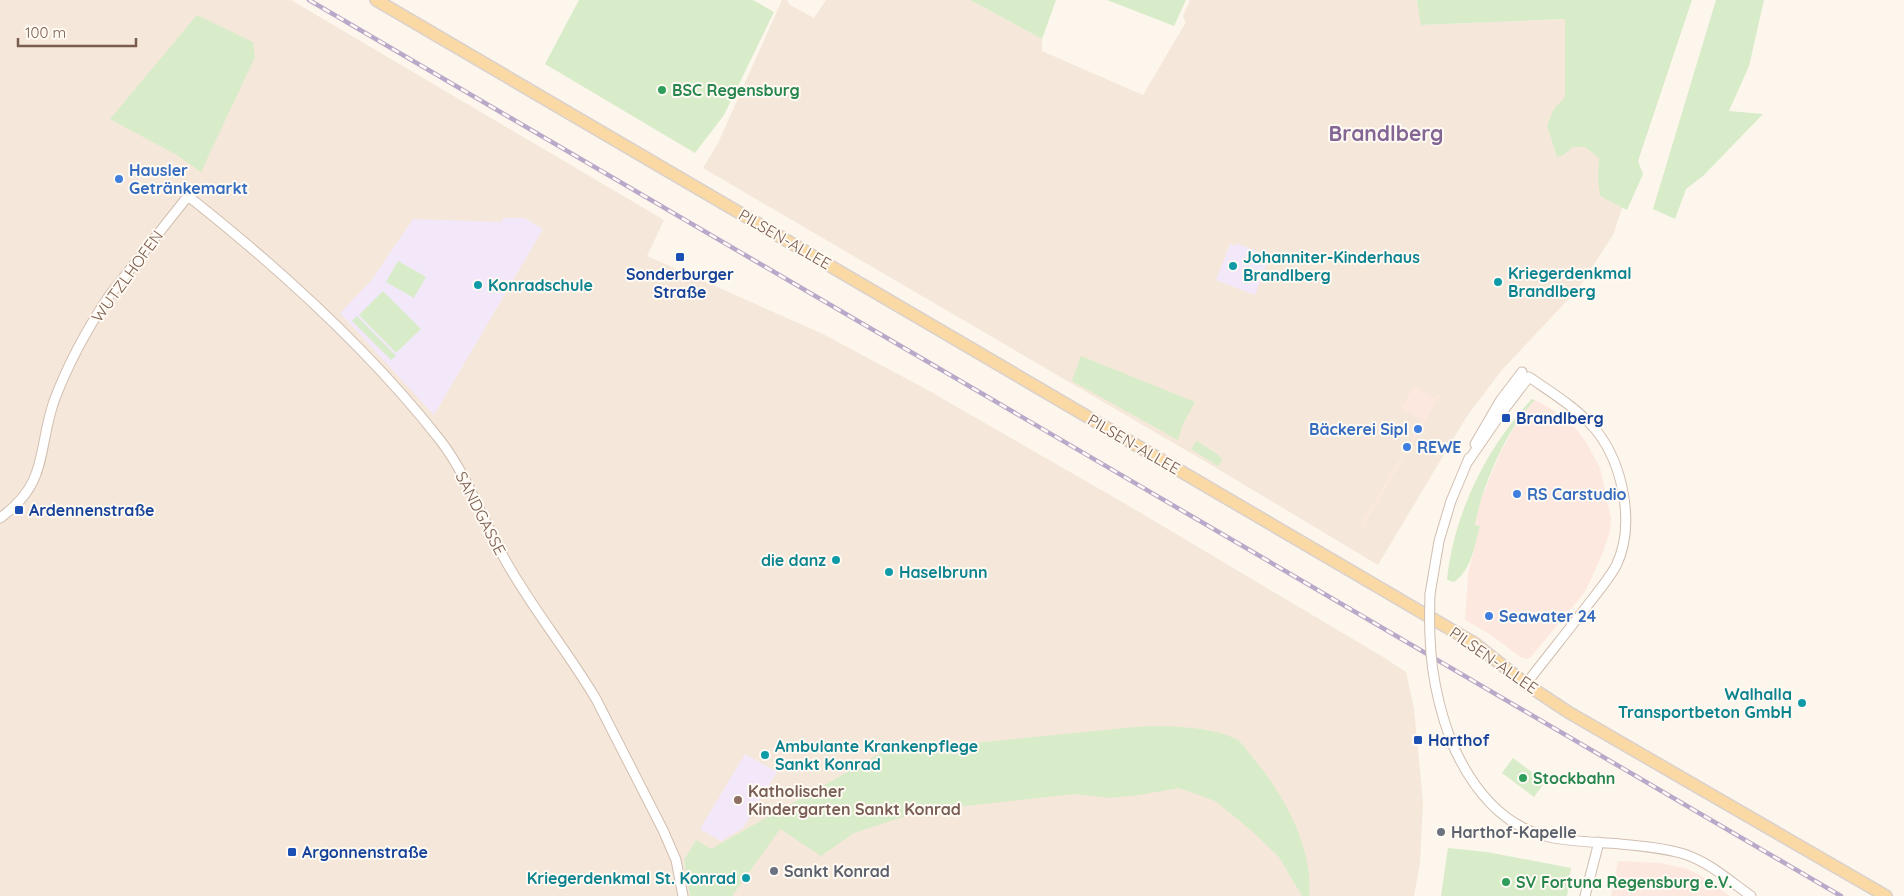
<svg xmlns="http://www.w3.org/2000/svg" width="1904" height="896" font-family="Quicksand,sans-serif">
<style>
.residential{fill:#f5e8da}
.commercial{fill:#fde8e0}
.education{fill:#f3e8fa}
.green{fill:#d8ecc9}
.lines{fill:none;stroke-linecap:round;stroke-linejoin:round}
.minor-casing{stroke:#d1beb0;stroke-width:11}
.major-casing{stroke:#dad1cd;stroke-width:14}
.minor{stroke:#fff;stroke-width:9}
.major{stroke:#fbd9a5;stroke-width:11}
.rail-casing{stroke:#b9a8c9;stroke-width:4.5}
.rail{stroke:#fffaf3;stroke-width:2.5;stroke-dasharray:8;stroke-linecap:butt}
.minor-bridge-casing{stroke:#d1beb0;stroke-width:11;stroke-linecap:butt}
.minor-bridge{stroke:#fff;stroke-width:9}
.leisure-dot{fill:#2e9e5b;stroke:#fffaf3;stroke-width:2}
.shop-dot{fill:#3f7fe0;stroke:#fffaf3;stroke-width:2}
.transit-dot{fill:#1a4fb4;stroke:#fffaf3;stroke-width:2}
.culture-dot{fill:#0f9aa8;stroke:#fffaf3;stroke-width:2}
.education-dot{fill:#8d6e63;stroke:#fffaf3;stroke-width:2}
.worship-dot{fill:#6b7280;stroke:#fffaf3;stroke-width:2}
.labels{text-anchor:middle;dominant-baseline:central;stroke-width:4;stroke-linejoin:round;paint-order:stroke}
.leisure-label{font-size:16px;font-weight:bold;fill:#27864d;stroke:#fffaf3;text-anchor:start}
.shop-label{font-size:16px;font-weight:bold;fill:#366cbe;stroke:#fffaf3;text-anchor:start}
.street-label{font-size:16px;fill:#7a5c4d;stroke:#fffaf3}
.culture-label{font-size:16px;font-weight:bold;fill:#0d838f;stroke:#fffaf3;text-anchor:start}
.transit-label{font-size:16px;font-weight:bold;fill:#164399;stroke:#fffaf3;text-anchor:start}
.education-label{font-size:16px;font-weight:bold;fill:#785e54;stroke:#fffaf3;text-anchor:start}
.worship-label{font-size:16px;font-weight:bold;fill:#5b616d;stroke:#fffaf3;text-anchor:start}
.district-label{font-size:21px;font-weight:bold;fill:#846695;stroke:#fffaf3}
</style>
<rect width="100%" height="100%" fill="#fdf6ec"/>
<path class="residential" d="M0 0H291L664 220 647 256 823 334 924 388 1124 503 1383 657 1406 672 1414 708 1423 802 1420 863 1414 896H0Z
M782 0H787L790 5 814 18 826 0H970L1042 39V51L1143 95 1186 22 1183 16 1190 0H1417L1422 25 1566 19 1638 161 1613 235 1578 289 1502 370 1467 416 1378 565 1218 469 703 168 718 143Z"/>
<path class="commercial" d="M1414 387 1435 399 1441 393 1363 526 1361 525 1423 421 1401 408Z
M1535 400 1550 408 1573 425 1586 442 1600 468 1611 518 1610 531 1604 550 1585 592 1530 658 1526 659 1520 657 1491 635 1465 620 1468 574 1479 527 1475 525 1478 507 1499 455 1523 412Z
M1618 861 1660 863 1684 868 1698 874 1730 896H1611Z"/>
<path class="education" d="M503 218H524L543 229 434 415 340 313 371 281 413 219 502 222Z
M1236 243 1270 256 1255 295 1216 280 1230 244 1235 246Z
M745 754 777 772 743 828 721 841 700 829Z"/>
<path class="green" d="M579 0H753L774 12 724 115 695 153 545 64Z
M970 0H1056L1042 39Z
M1107 0H1186L1174 26Z
M1417 0H1692L1638 161 1643 174 1627 210 1600 196 1598 179 1599 158 1585 147H1573L1564 155 1557 157 1547 125 1554 109 1565 97V19L1421 25Z
M1716 0H1764L1749 66 1729 111 1763 114 1703 176 1686 189 1675 219 1653 209Z
M197 15 253 42 255 57 201 172 175 154 110 119Z
M398 261 426 277 414 298 386 282Z
M383 291 421 329 396 353 359 315Z
M357 316 396 356 391 360 352 321Z
M1081 356 1195 402 1183 424 1178 440 1072 381Z
M1532 399 1535 400C1507 428 1482 486 1475 525L1480 526C1474 547 1472 569 1454 582L1447 580C1454 513 1486 448 1532 399Z
M1197 441 1220 456 1222 460 1218 466 1191 449Z
M1146 726C1172 726 1213 727 1236 739 1243 743 1248 752 1253 758 1283 793 1314 849 1309 896H1302L1279 857 1252 831 1215 801 1179 788 1139 795 1110 798 1075 794 921 811 854 833 821 856 780 829 732 896H690L684 860 696 840 711 849 883 752Z
M1513 758 1545 782 1534 797 1502 773Z
M1448 848 1487 852 1571 868 1567 896H1441Z"/>
<g class="lines">
<g class="minor-casing">
<path id="minor" d="M1475 444 1500 401 1522 372
M1467 463 1500 415 1529 377C1552 393 1577 408 1595 429 1623 463 1636 525 1616 566 1608 580 1597 593 1587 606 1567 632 1546 658 1526 684
M0 518C49 483 37 451 54 401 68 364 87 329 109 296L188 196C279 268 368 348 440 440 467 475 482 518 503 556 530 606 567 650 596 699L663 830 676 860 683 896
M1430 594 1439 541 1451 501 1469 458
M1451 741C1470 785 1499 826 1549 837 1572 842 1597 842 1620 844 1642 846 1664 848 1684 854 1709 862 1730 881 1751 896
M1585 896 1599 842"/>
</g>
<g class="major-casing">
<path id="major" d="M376 0 1474 643 1526 684 1568 712 1886 896"/>
</g>
<use href="#minor" class="minor"/>
<use href="#major" class="major"/>
<g class="rail-casing">
<path id="rail" d="M309 0 1841 896"/>
</g>
<use href="#rail" class="rail"/>
<g class="minor-bridge-casing">
<path id="minor-bridge" d="M1430 594C1428 649 1432 689 1451 741"/>
</g>
<use href="#minor-bridge" class="minor-bridge"/>
</g>
<g class="leisure-dot">
<circle cx="662" cy="90" r="5"/>
<circle cx="1523" cy="778" r="5"/>
<circle cx="1506" cy="882" r="5"/>
</g>
<g class="shop-dot">
<circle cx="119" cy="179" r="5"/>
<circle cx="1418" cy="429" r="5"/>
<circle cx="1407" cy="447" r="5"/>
<circle cx="1517" cy="494" r="5"/>
<circle cx="1489" cy="616" r="5"/>
</g>
<g class="transit-dot">
<rect x="675" y="252" width="10" height="10" rx="2.5"/>
<rect x="1501" y="413" width="10" height="10" rx="2.5"/>
<rect x="14" y="505" width="10" height="10" rx="2.5"/>
<rect x="1413" y="735" width="10" height="10" rx="2.5"/>
<rect x="287" y="847" width="10" height="10" rx="2.5"/>
</g>
<g class="culture-dot">
<circle cx="1233" cy="266" r="5"/>
<circle cx="1498" cy="282" r="5"/>
<circle cx="478" cy="285" r="5"/>
<circle cx="836" cy="560" r="5"/>
<circle cx="889" cy="572" r="5"/>
<circle cx="1802" cy="703" r="5"/>
<circle cx="765" cy="755" r="5"/>
<circle cx="746" cy="878" r="5"/>
</g>
<circle class="education-dot" cx="738" cy="800" r="5"/>
<g class="worship-dot">
<circle cx="1441" cy="832" r="5"/>
<circle cx="774" cy="871" r="5"/>
</g>
<g class="labels">
<g class="leisure-label">
<text x="672" y="90">BSC Regensburg</text>
<text x="1533" y="778">Stockbahn</text>
<text x="1516" y="882">SV Fortuna Regensburg e.V.</text>
</g>
<g class="shop-label">
<text x="129" y="170">Hausler<tspan x="129" dy="18">Getränkemarkt</tspan></text>
<text x="1408" y="429" text-anchor="end">Bäckerei Sipl</text>
<text x="1417" y="447">REWE</text>
<text x="1527" y="494">RS Carstudio</text>
<text x="1499" y="616">Seawater 24</text>
</g>
<g class="street-label">
<text transform="translate(785 239) rotate(30)">PILSEN-ALLEE</text>
<text transform="translate(127 276) rotate(-54)">WUTZLHOFEN</text>
<text transform="translate(1134 444) rotate(30)">PILSEN-ALLEE</text>
<text transform="translate(481 513) rotate(63)">SANDGASSE</text>
<text transform="translate(1494 660) rotate(35)">PILSEN-ALLEE</text>
</g>
<g class="culture-label">
<text x="1243" y="257">Johanniter-Kinderhaus<tspan x="1243" dy="18">Brandlberg</tspan></text>
<text x="1508" y="273">Kriegerdenkmal<tspan x="1508" dy="18">Brandlberg</tspan></text>
<text x="488" y="285">Konradschule</text>
<text x="826" y="560" text-anchor="end">die danz</text>
<text x="899" y="572">Haselbrunn</text>
<text x="1792" y="694" text-anchor="end">Walhalla<tspan x="1792" dy="18">Transportbeton GmbH</tspan></text>
<text x="775" y="746">Ambulante Krankenpflege<tspan x="775" dy="18">Sankt Konrad</tspan></text>
<text x="736" y="878" text-anchor="end">Kriegerdenkmal St. Konrad</text>
</g>
<g class="transit-label">
<text x="680" y="274" text-anchor="middle">Sonderburger<tspan x="680" dy="18">Straße</tspan></text>
<text x="1516" y="418">Brandlberg</text>
<text x="29" y="510">Ardennenstraße</text>
<text x="1428" y="740">Harthof</text>
<text x="302" y="852">Argonnenstraße</text>
</g>
<g class="education-label">
<text x="748" y="791">Katholischer<tspan x="748" dy="18">Kindergarten Sankt Konrad</tspan></text>
</g>
<g class="worship-label">
<text x="1451" y="832">Harthof-Kapelle</text>
<text x="784" y="871">Sankt Konrad</text>
</g>
<g class="district-label">
<text x="1386" y="133">Brandlberg</text>
</g>
</g>
<path d="M18 38v8h118v-8" fill="none" stroke="#7a5c4d" stroke-width="2.5"/>
<text x="25" y="38" font-size="15" fill="#7a5c4d" stroke="#fffaf3" stroke-width="4" paint-order="stroke">100 m</text>
</svg>
